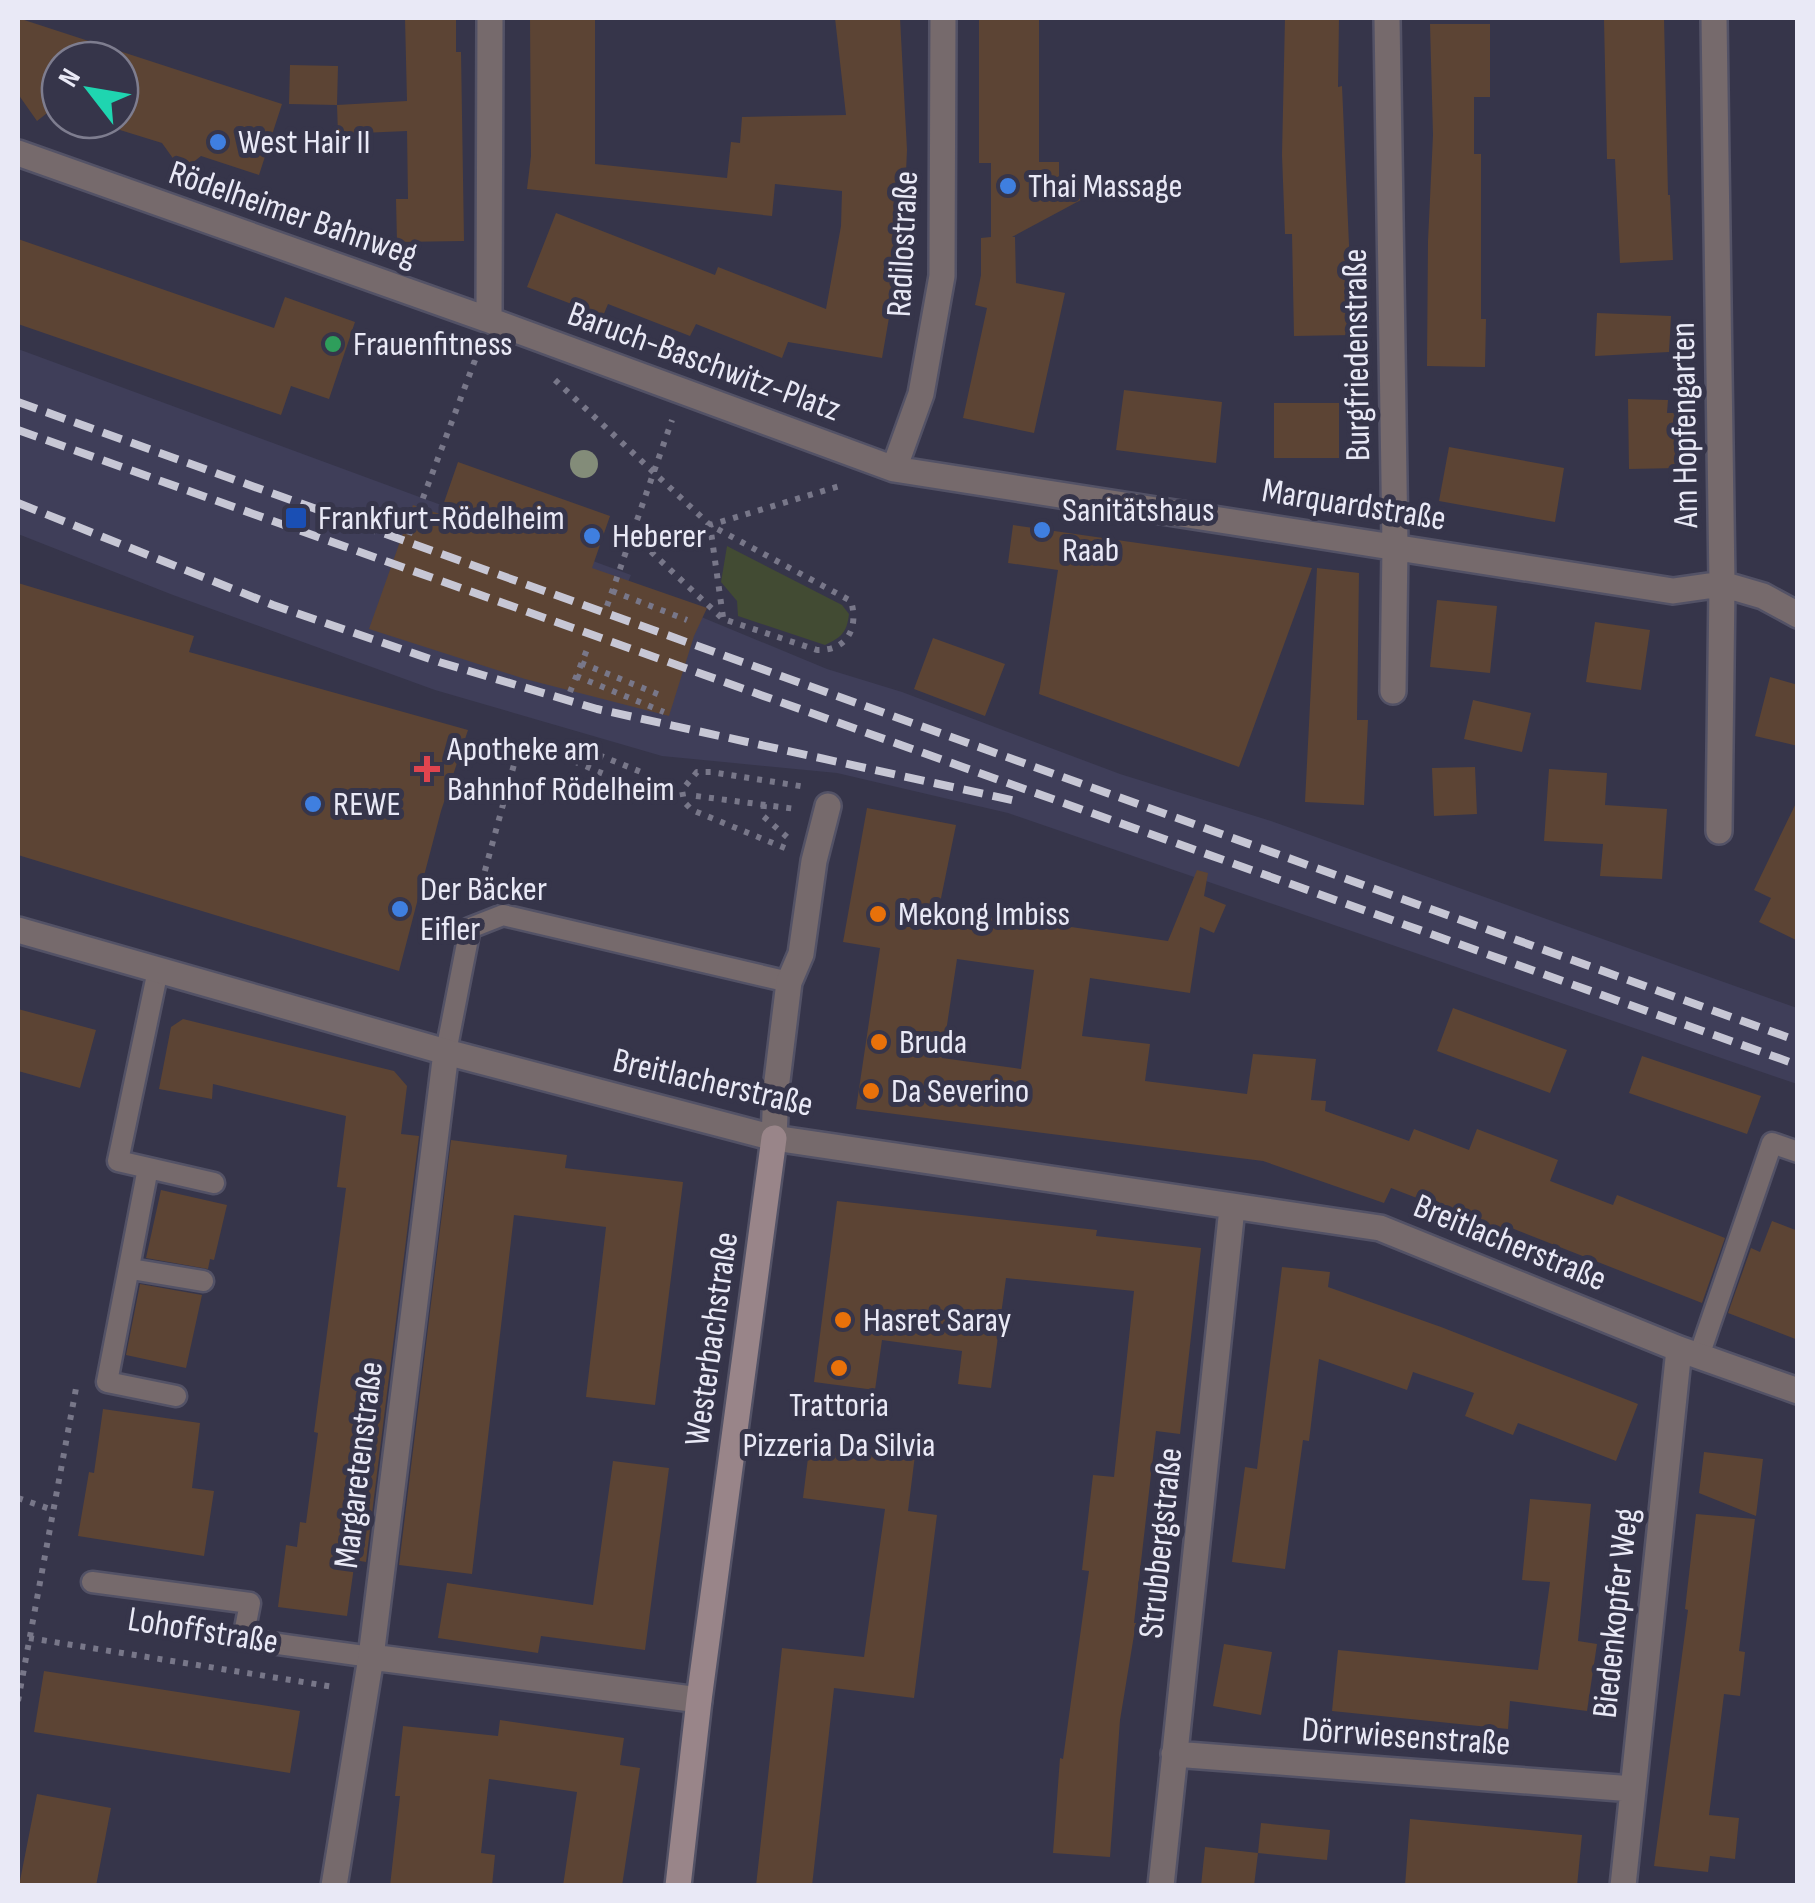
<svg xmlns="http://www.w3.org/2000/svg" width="1815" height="1903" font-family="'Sofia Sans Condensed',sans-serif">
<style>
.built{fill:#3f3e59}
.green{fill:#424b33}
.building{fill:#5c4434;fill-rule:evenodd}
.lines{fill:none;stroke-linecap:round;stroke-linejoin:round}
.lane-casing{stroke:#535266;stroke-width:25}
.street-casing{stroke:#535266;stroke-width:30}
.secondary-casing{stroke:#535266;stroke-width:30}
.path{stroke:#787789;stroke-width:6;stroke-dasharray:5 8;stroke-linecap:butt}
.lane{stroke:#766a6c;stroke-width:20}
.street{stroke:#766a6c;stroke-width:25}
.secondary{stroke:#998589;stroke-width:25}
.rail{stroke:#c7c7d5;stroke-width:8;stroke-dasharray:20 10;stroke-linecap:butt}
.tree{fill:#838c79}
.shop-dot{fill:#3f7fe0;stroke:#36354a;stroke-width:4}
.leisure-dot{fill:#2e9e5b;stroke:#36354a;stroke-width:4}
.transit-dot{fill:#1a4fb4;stroke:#36354a;stroke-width:4}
.health-dot{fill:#e0444e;stroke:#36354a;stroke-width:4}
.food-dot{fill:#e8710a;stroke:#36354a;stroke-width:4}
.labels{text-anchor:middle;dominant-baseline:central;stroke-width:10;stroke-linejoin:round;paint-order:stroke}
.poi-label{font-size:35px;fill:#e9e9f6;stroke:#36354a;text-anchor:start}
.street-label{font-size:35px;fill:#e9e9f6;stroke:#36354a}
</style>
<rect width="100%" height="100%" fill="#36354a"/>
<path class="built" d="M18 349 631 575 628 582 682 609 827 669 902 692 1120 774 1271 821 1797 1008V1084L1008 813 837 773 662 756 435 690 173 595 18 534Z"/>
<path class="green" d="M727 546 842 605 849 614C847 632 842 637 825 645L738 616 737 601 721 582Z"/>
<path class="building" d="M18 18 282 104 259 175 201 156 182 171 162 143 120 130V60H60V103L37 121 18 94Z
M405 18H456V52H461L464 241 397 242 396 199H408L407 131 338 134 337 105 407 101Z
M530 18H595V164L727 178 731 142 740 143 742 117 846 115 835 18H900L907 150 903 237 882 358 788 342 782 358 696 324 690 336 608 304 603 316 527 287 556 213 715 275 718 267 826 309 841 226 842 191 775 184 772 216 527 189 531 156Z
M979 18H1039V162H1059V187H1105L1012 237H1015L1016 283 1065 293 1034 433 963 418 987 308 975 305 981 275V238L991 237V163H979Z
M1285 18H1339L1338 87 1342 86 1353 335 1294 336 1292 234H1285L1282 155Z
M1664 18 1668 195H1670L1673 260 1620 263 1615 159H1607L1604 20Z
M1430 24H1490V97H1474V154H1481V319H1486L1485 367 1427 366 1428 241 1433 135Z
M290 65 338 66 337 105 289 104Z
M18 239 274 328 285 297 355 322 329 399 291 386 281 415 18 324Z
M1597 313 1671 316 1669 352 1595 356Z
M1124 390 1222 402 1216 463 1116 450Z
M1628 399 1668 400 1667 413H1677L1678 468 1629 469Z
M1274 403H1339V458H1274Z
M1449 447 1564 468 1555 522 1439 501Z
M458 462 610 516 592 568 707 608 694 636 669 716 525 679 369 629 413 505 440 514Z
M1013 525 1312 568 1239 767 1039 694 1058 570 1008 563Z
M1317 568 1359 573 1357 720H1368L1364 805 1305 802Z
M18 583 194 636 189 652 468 730 441 811 399 971 18 855Z
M1437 600 1497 606 1490 673 1430 667Z
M1595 622 1650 630 1641 690 1586 682Z
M933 638 1005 664 985 716 914 689Z
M1770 677 1798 685V746L1755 736Z
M1473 700 1531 713 1522 752 1464 739Z
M1475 767 1477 814 1434 816 1432 768Z
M1549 769 1607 773 1605 805 1667 809 1662 879 1600 876 1603 844 1544 841Z
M1798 799V941L1759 922 1771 898 1754 890Z
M867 808 956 825 939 908 1168 941 1197 870 1208 873 1204 896 1226 905 1214 933 1200 927 1190 993 1090 978 1082 1036 1150 1044 1145 1081 1247 1094 1253 1054 1316 1059 1311 1100 1326 1101 1325 1111 1409 1141 1414 1129 1469 1150 1477 1129 1558 1160 1550 1181 1613 1205 1617 1195 1725 1238 1702 1303 1504 1225 1502 1231 1391 1188 1384 1203 1263 1161 856 1109 880 948 843 942ZM957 959 1034 970 1021 1069 942 1058Z
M1453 1008 1567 1050 1550 1093 1437 1051Z
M18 1009 96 1030 80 1088 18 1071Z
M183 1019 394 1071 407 1086 401 1134 419 1136 366 1562 355 1560 347 1616 278 1607 286 1545 297 1547 300 1522 306 1523 318 1433 314 1432 346 1188 337 1187 346 1116 213 1084 212 1099 159 1089 171 1027Z
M1642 1056 1761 1096 1747 1134 1629 1093Z
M451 1140 567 1155 565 1168 683 1182 655 1405 586 1397 606 1227 514 1215 472 1574 399 1565Z
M161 1190 227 1205 214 1260 210 1259 208 1269 146 1258Z
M837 1201 1097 1230 1096 1236 1201 1248 1180 1434 1156 1431 1134 1623H1136L1120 1720 1110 1857 1053 1853 1060 1758 1063 1759 1089 1571 1082 1570 1093 1475 1114 1477 1134 1291 1006 1278 991 1388 958 1384 962 1351 882 1340 875 1390 814 1382Z
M1772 1221 1798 1231V1340L1728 1313 1751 1248 1760 1252Z
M1282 1267 1330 1272 1328 1287 1441 1327 1638 1404 1616 1461 1518 1423 1513 1435 1465 1416 1474 1393 1413 1372 1407 1390 1319 1359 1309 1441 1303 1440 1285 1569 1232 1562 1245 1467 1257 1469Z
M140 1284 202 1295 186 1368 126 1355Z
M103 1409 200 1423 192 1488 214 1491 204 1556 78 1536 89 1472 94 1473Z
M810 1442 915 1455 908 1511 937 1515 914 1698 834 1688 812 1886H756L782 1648 864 1657 885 1509 803 1498Z
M1704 1452 1763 1459 1756 1516 1699 1493Z
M613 1461 669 1468 645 1650 541 1636 538 1653 438 1638 447 1583 593 1605Z
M1530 1499 1591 1504 1578 1641 1597 1644 1587 1711 1510 1701 1508 1729 1332 1711 1338 1650 1538 1670 1550 1582 1522 1580Z
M1696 1514 1755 1519 1739 1651 1745 1652 1740 1696 1724 1694 1709 1815 1739 1818 1735 1859 1710 1856 1708 1872 1654 1866 1688 1610 1685 1609Z
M1224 1644 1272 1652 1261 1715 1213 1706Z
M44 1671 300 1711 290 1773 34 1732Z
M500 1720 624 1738 620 1765 640 1768 622 1886H563L577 1792 489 1779 481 1853 495 1855 492 1886H390L400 1796H395L403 1726 498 1736Z
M37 1794 111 1808 96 1886H19Z
M1410 1819 1582 1835 1577 1886H1405Z
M1261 1823 1330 1830 1327 1860 1258 1853Z
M1205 1847 1258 1853 1254 1886H1201Z"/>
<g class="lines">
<g class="lane-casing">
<path id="lane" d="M158 970 118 1161 214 1183
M446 1052 470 928 503 915 789 982
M148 1168 107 1382 176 1396
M131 1269 203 1281
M1699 1356 1772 1143 1798 1152
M92 1582 250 1603 243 1639 371 1657"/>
</g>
<g class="street-casing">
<path id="street" d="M1387 18 1395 546 1393 691
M1714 18 1722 584 1719 831
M18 153 489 320 894 469 1673 591 1722 584 1763 596 1798 615
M489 320 490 18
M894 469 921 394 942 276 943 18
M18 930 446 1052 774 1138 1380 1228 1679 1349 1798 1391
M774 1138 776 1089 789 982 801 954 814 861 828 806
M371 1657 699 1700
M1174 1754 1633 1789
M334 1886 371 1657 446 1052
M1161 1886 1232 1208
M1623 1886 1679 1349"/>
</g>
<g class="secondary-casing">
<path id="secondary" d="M678 1886 699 1700 774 1138"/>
</g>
<path class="path" d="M555 380 710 525 851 601C859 628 847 651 817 650L723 619 648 549
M409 535 480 347
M612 591 687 620
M607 606 672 420
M723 617 710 525 843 485
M581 663 660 695
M576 676 664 712
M570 692 588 647
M550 751 625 783
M696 796 796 809
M764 804 763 816 787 837
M785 848 692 810 684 802 682 790 697 772H711L806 787
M478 896 518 750 579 747 641 772
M722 1096 727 1075
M18 1498 53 1510
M29 1638 334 1687
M18 1701 77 1383"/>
<use href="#lane" class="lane"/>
<use href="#street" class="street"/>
<use href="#secondary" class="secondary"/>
<path class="rail" d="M18 402 1798 1041
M18 430 1798 1065
M18 503 273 605 439 662 597 709 1016 801"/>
</g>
<circle class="tree" cx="584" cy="464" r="14"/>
<g class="shop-dot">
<circle cx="218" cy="142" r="10"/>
<circle cx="1008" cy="186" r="10"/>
<circle cx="1042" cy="530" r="10"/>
<circle cx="592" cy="536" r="10"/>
<circle cx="313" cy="804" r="10"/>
<circle cx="400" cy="909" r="10"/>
</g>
<circle class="leisure-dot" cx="333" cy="344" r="10"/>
<rect class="transit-dot" x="284" y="506" width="24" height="24" rx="5"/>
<path class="health-dot" d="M422 754h10v10h10v10h-10v10h-10v-10h-10v-10h10z"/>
<g class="food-dot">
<circle cx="878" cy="914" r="10"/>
<circle cx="879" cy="1042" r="10"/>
<circle cx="871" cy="1091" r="10"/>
<circle cx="843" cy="1320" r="10"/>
<circle cx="839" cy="1368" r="10"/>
</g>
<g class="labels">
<g class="poi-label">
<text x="238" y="142">West Hair II</text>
<text x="1028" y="186">Thai Massage</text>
<text x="353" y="344">Frauenfitness</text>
<text x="1062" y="510">Sanitätshaus<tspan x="1062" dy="40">Raab</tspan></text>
<text x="318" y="518">Frankfurt-Rödelheim</text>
<text x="612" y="536">Heberer</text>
<text x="447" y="749">Apotheke am<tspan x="447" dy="40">Bahnhof Rödelheim</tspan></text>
<text x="333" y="804">REWE</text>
<text x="420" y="889">Der Bäcker<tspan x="420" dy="40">Eifler</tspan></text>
<text x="898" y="914">Mekong Imbiss</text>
<text x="899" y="1042">Bruda</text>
<text x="891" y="1091">Da Severino</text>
<text x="863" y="1320">Hasret Saray</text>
<text x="839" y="1405" text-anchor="middle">Trattoria<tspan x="839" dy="40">Pizzeria Da Silvia</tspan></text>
</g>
<g class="street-label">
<text transform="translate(293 214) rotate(19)">Rödelheimer Bahnweg</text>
<text transform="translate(903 244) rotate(-87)">Radilostraße</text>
<text transform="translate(1357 355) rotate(-91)">Burgfriedenstraße</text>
<text transform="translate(704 362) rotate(20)">Baruch-Baschwitz-Platz</text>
<text transform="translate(1685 425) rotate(-91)">Am Hopfengarten</text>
<text transform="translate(1354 505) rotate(9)">Marquardstraße</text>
<text transform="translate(713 1083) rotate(13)">Breitlacherstraße</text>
<text transform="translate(1510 1243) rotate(22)">Breitlacherstraße</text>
<text transform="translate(712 1339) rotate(-82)">Westerbachstraße</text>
<text transform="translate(359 1465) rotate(-83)">Margaretenstraße</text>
<text transform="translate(1161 1543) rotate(-84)">Strubbergstraße</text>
<text transform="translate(1616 1613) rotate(-84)">Biedenkopfer Weg</text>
<text transform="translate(203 1631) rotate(9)">Lohoffstraße</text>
<text transform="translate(1406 1737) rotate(4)">Dörrwiesenstraße</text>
</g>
</g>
<rect width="1815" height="1903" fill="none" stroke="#e9e9f6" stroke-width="40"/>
<g transform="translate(90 90) rotate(301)"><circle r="48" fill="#36354a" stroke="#7e7d8f" stroke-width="2.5"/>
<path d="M0-8L18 38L0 25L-18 38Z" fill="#1fd5b0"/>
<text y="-15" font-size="28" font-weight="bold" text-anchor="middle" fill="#e9e9f6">N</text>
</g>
</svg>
